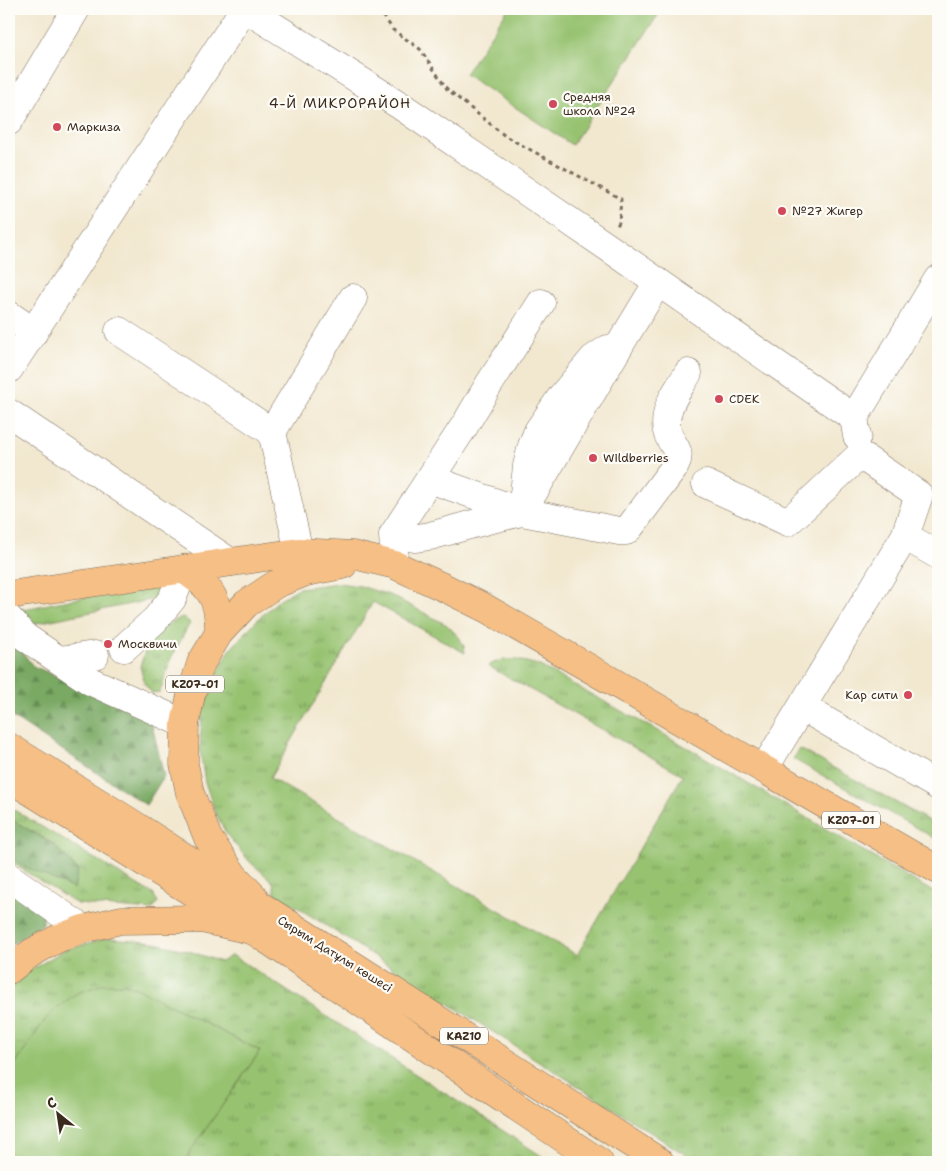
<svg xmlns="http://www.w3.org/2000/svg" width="947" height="1171" font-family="'Shantell Sans',sans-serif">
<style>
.grass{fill:url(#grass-tufts);stroke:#697648}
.forest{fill:url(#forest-firs);stroke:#5a6a40}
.park{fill:#97c371;stroke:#697648}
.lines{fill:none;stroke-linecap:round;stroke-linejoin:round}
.minor-casing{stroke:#7b6c5c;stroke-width:29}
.major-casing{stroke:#7b6c5c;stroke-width:29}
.highway-casing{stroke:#7b6c5c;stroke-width:29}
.path{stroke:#7b6c5c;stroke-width:3;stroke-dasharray:4 4;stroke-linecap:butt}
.minor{stroke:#fff;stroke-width:28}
.major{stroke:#f5bf86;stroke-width:28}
.highway{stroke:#f5bf86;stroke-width:28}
.poi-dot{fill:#d1495b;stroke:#fdfcf7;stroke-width:2}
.labels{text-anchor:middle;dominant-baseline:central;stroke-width:4.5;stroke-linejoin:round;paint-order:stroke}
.shield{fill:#fdfcf7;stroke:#75695f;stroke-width:1}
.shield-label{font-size:11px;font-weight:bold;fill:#3b2a1e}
.poi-label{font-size:12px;fill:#3b2a1e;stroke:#fdfcf7;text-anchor:start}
.street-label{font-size:12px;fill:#3b2a1e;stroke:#fdfcf7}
.neighbourhood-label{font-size:14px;letter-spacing:1px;fill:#3b2a1e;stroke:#fdfcf7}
</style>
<defs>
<pattern id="grass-tufts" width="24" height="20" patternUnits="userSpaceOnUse" patternTransform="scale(1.25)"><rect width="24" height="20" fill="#97c371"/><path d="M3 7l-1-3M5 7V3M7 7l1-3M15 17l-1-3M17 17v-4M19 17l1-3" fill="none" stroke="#7c9f5c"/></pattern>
<pattern id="forest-firs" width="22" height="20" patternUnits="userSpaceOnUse" patternTransform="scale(1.25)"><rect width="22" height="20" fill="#79a963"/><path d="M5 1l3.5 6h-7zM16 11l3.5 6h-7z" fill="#648a51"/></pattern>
</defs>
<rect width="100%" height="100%" fill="#fdfcf7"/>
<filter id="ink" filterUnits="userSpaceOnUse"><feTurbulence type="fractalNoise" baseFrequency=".02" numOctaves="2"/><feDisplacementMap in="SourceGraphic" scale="10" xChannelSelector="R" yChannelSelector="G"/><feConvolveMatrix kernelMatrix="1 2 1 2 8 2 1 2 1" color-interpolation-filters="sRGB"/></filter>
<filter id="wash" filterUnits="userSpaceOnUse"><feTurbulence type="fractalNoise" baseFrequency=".0096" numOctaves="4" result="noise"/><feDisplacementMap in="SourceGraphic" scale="20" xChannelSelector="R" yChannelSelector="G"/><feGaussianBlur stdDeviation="1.12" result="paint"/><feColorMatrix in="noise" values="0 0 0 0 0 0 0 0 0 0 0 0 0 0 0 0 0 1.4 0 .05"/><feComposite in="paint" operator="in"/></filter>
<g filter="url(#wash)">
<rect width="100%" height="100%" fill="#f2e8d0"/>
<path class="grass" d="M160 582 166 589 160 598 27 625 19 610Z
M339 583 360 586 392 596 447 625 459 637 464 646 465 653 373 602 270 778 577 955 683 775 488 666C507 655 518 660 538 665L692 750 938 895V1162H697L275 893 273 882 250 862 227 835 215 812 205 782 200 751 202 714 214 679 230 650 255 622 280 599 299 588Z
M183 617 190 623 171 658 160 692 152 693 144 683 140 666 149 641 164 626Z
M800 749 938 826V840L793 759Z
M9 807 153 894 158 902 152 910 77 904 9 861V857L25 867 52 843 9 818Z
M107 938 146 941 189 951 221 962 232 955 551 1162H183L260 1051 138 989 125 984 45 1020 9 1074V990L28 972 64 950Z"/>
<path class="forest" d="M9 635 33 666 129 707 152 725 164 776 146 805 9 715Z
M9 818 52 843 78 870 74 889 25 867 9 857Z
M9 889 43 911V924L9 946Z"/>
<path class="park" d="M508 9H662L572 145 465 74Z
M103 984H125L138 989 260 1051 183 1162H9V1074L45 1020 57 1008 77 993Z"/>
</g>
<g filter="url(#ink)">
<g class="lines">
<g class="minor-casing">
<path id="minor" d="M246 9 401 106 609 248 854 418
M9 121 76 9
M9 315 34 332
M119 331 272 432
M9 369 244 9
M9 413 230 562
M857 436 854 418 938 279
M430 479 522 512 619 531H626L630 527 674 468C684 448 671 447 667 431 666 427 666 420 667 415 669 400 681 386 688 373
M706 484 788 522 860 455 919 495 905 536 764 769
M523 503 527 466 532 446 538 431 562 396 593 359 608 349
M393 535 416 538 430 536 484 521 522 512 624 338 658 282
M905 536 938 555
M394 551 393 535 465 425 488 386 541 303
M299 552 272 432 353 298
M9 619 25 637 59 660 95 655
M124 648 155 620 172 599 184 569
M59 660 90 681 185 724
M802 707 938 786
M9 877 83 929"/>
</g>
<g class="major-casing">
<path id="major" d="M184 569C191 575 200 580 206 587 218 600 219 617 219 633
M9 595 299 552 353 555 395 565 447 589 487 609 938 870
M254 897 234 876 208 838 190 793 184 764 185 724 191 695 201 663 219 633 246 604 276 584 306 572 343 565
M9 970 31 953 57 939 83 929 121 920 202 919 251 930"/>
</g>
<g class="highway-casing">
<path id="highway" d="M9 747 122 817 660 1162
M9 778 254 931 599 1162"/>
</g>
<path class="path" d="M379 9 393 30 420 49 447 89 505 136 621 199 619 222 617 226"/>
<use href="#minor" class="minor"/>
<use href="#major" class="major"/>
<use href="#highway" class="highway"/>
</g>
</g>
<g class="poi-dot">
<circle cx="553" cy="104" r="5"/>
<circle cx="57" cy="127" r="5"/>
<circle cx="782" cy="211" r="5"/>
<circle cx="719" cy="399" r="5"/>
<circle cx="593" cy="458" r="5"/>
<circle cx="108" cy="644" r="5"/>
<circle cx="908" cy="695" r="5"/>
</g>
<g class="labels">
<g class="shield">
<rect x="166" y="675.5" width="58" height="17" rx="4"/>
<rect x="822" y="811.5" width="58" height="17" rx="4"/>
<rect x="440" y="1027.5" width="48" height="17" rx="4"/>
</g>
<g class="shield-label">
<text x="195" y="684">KZ07-01</text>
<text x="851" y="820">KZ07-01</text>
<text x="464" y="1036">KAZ10</text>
</g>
<g class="poi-label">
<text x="563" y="97">Средняя<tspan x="563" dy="14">школа №24</tspan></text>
<text x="67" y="127">Маркиза</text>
<text x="792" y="211">№27 Жигер</text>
<text x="729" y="399">CDEK</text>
<text x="603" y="458">Wildberries</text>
<text x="118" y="644">Москвичи</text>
<text x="898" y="695" text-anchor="end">Кар сити</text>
</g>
<g class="street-label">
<text transform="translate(335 954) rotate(32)">Сырым Датұлы көшесі</text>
</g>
<g class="neighbourhood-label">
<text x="340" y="103">4-Й МИКРОРАЙОН</text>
</g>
</g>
<rect width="947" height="1171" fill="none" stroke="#fdfcf7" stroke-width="30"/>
<g transform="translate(58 1114) rotate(330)" stroke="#fdfcf7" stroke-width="4" paint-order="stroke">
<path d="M0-4L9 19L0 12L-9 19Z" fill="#3b2a1e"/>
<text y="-8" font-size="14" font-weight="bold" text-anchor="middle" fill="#3b2a1e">С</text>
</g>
</svg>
